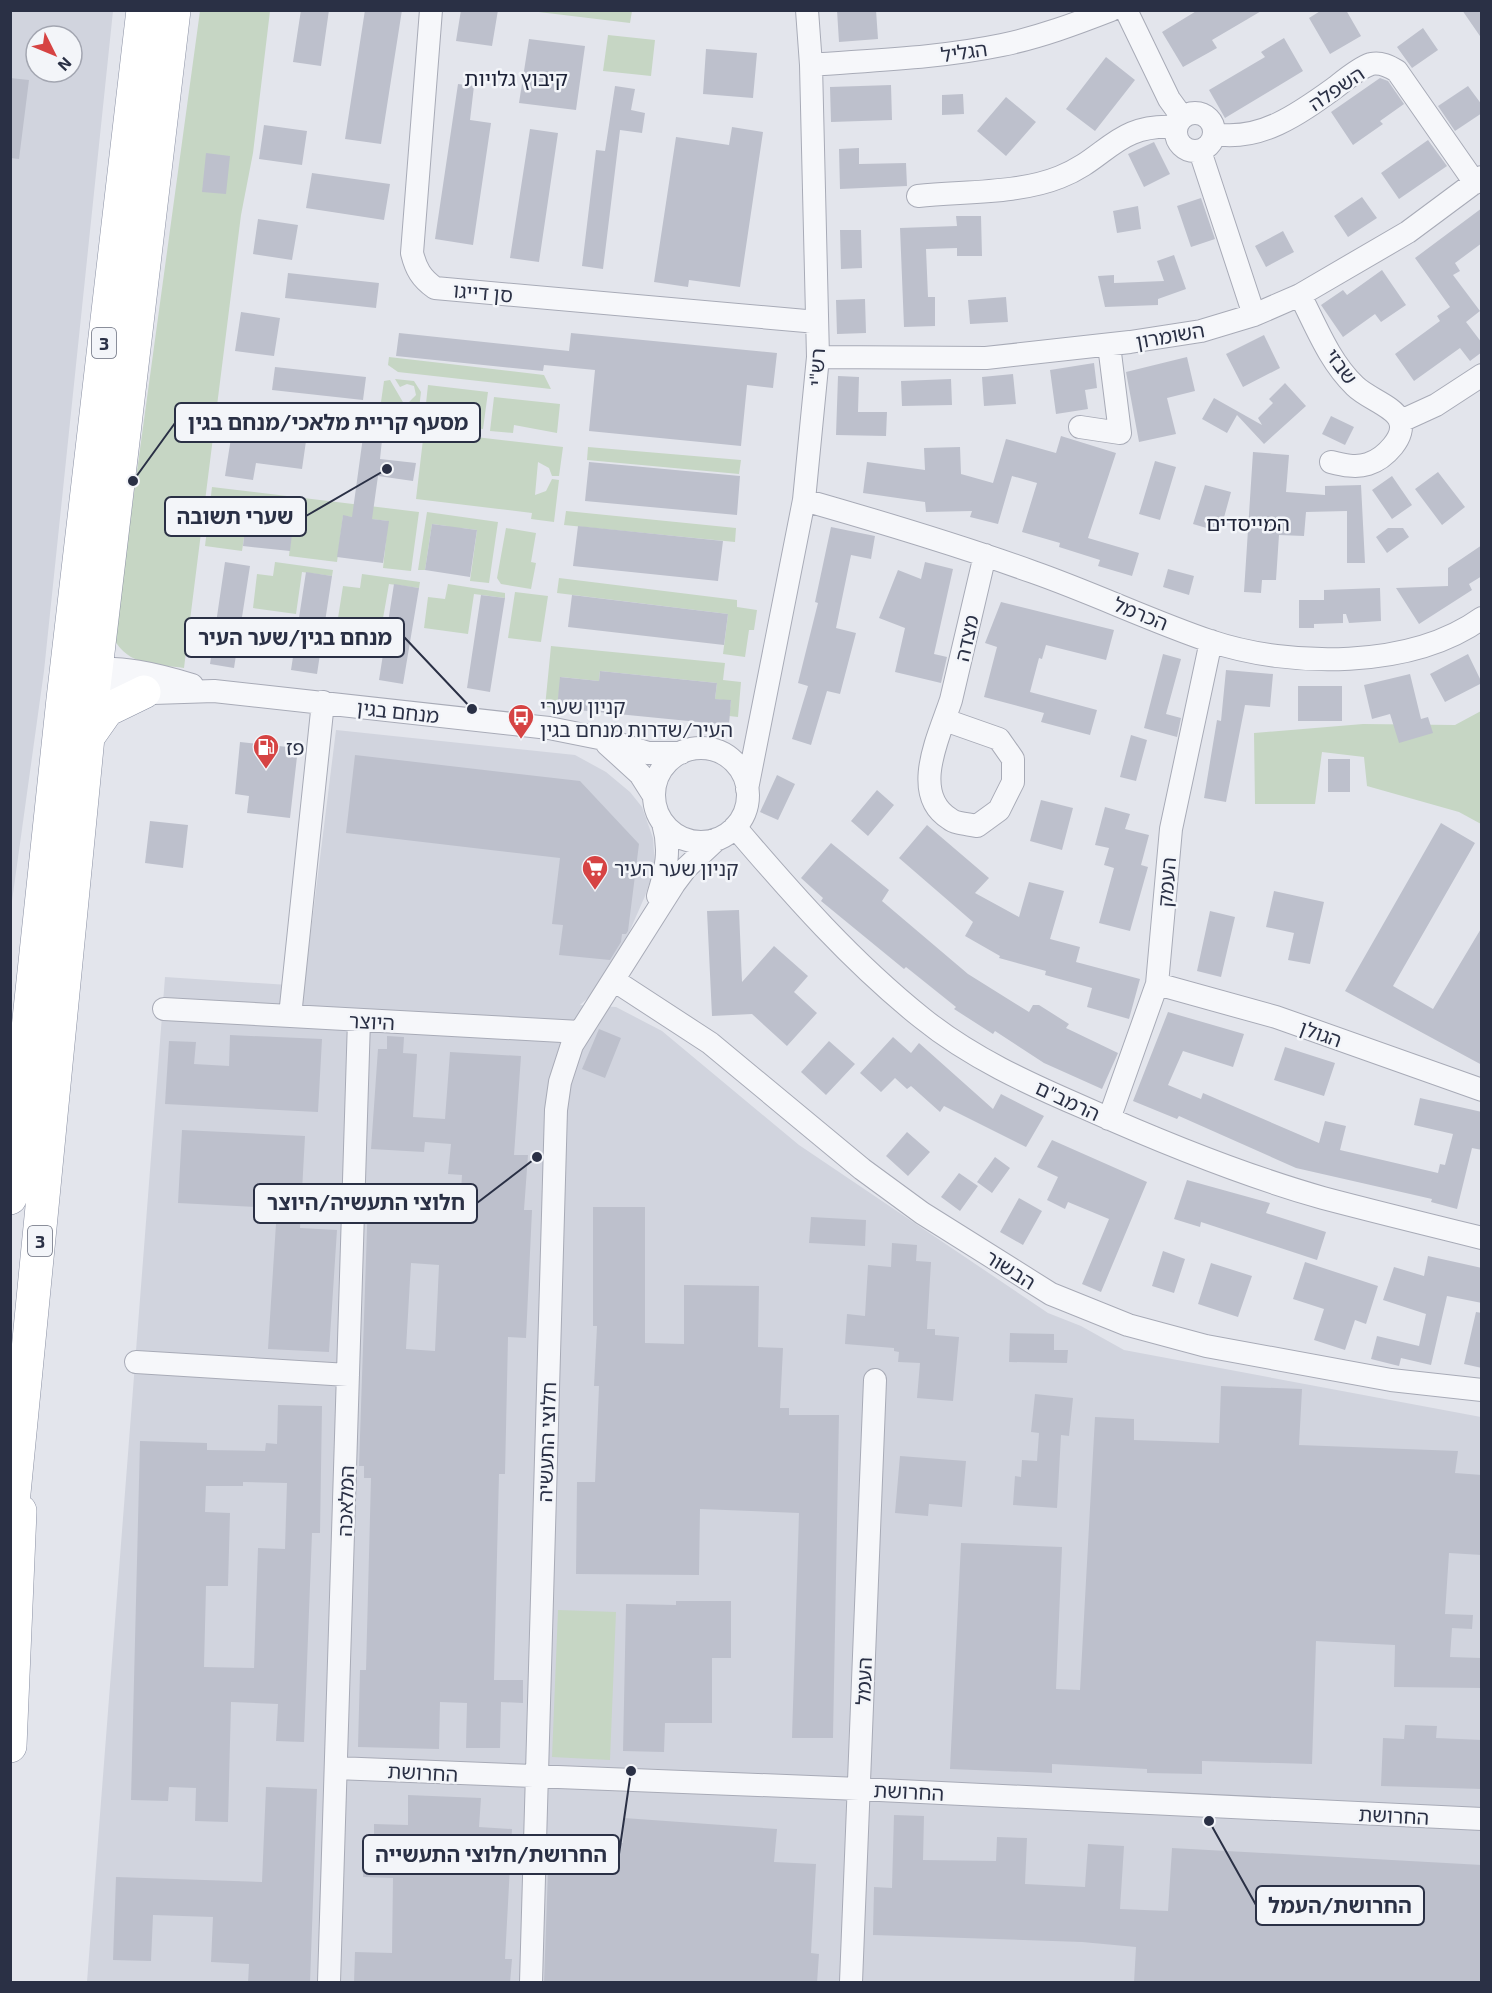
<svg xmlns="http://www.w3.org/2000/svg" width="1492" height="1993" font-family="'Exo 2','Noto Sans Hebrew',sans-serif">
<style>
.built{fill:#d1d4de;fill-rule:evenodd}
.green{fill:#c6d6c4}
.building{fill:#bdc0cc;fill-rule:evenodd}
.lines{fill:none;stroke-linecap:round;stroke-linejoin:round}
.minor-casing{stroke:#a8abb7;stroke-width:24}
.highway-casing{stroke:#8a90a3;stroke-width:34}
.minor{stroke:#f6f7fa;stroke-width:22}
.highway{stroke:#fff;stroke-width:33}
.labels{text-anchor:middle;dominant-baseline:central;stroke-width:5;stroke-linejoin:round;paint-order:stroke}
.shield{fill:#f3f5f9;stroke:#666b7b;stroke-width:1.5}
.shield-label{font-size:18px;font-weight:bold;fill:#2a3045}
.street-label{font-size:20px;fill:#2a3045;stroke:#f3f5f9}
.poi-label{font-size:20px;fill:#2a3045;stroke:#f3f5f9;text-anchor:start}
.neighbourhood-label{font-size:21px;fill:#1c2136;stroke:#f3f5f9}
.leader{fill:none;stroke:#2a3045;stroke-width:2}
.callout-dot{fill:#2a3045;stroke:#f3f5f9;stroke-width:2}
.callout{fill:#f3f5f9;stroke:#2a3045;stroke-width:2}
.callout-label{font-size:21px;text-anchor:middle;font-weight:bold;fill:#2a3045}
</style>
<rect width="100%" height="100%" fill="#e3e5ec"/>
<path class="built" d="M11 11H113L44 671 11 908ZM36 36H72V72H36Z
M336 730 575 755 606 772 630 792 642 807 653 838 655 866 645 896 614 967 599 988 580 1005 616 1007 662 1031 799 1145 1048 1313 1081 1326 1124 1350 1481 1417V1982H87L165 977 304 986Z"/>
<path class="green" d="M522 10H632V11L630 23Z
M200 11H270L253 153 241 215 184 668C157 664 128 666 114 639Z
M608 35 655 40 651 76 603 71Z
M389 357 544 375 551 389 398 372 388 365Z
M395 379 414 381 421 392 419 409 415 412 409 402 416 395 414 386 407 384 400 387Z
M390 380 407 409 406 420 379 416 384 381Z
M428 385 488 392 483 429 424 422Z
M494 397 560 404 557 433 514 425 513 433 490 431Z
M424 431 563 447 559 476H552L549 468 538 462 535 495 546 491 552 479 559 480 554 522 531 519 532 513 416 499Z
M588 447 741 460 739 474 587 460Z
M212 487 419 512 411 571 383 568 388 521 343 516 337 562 289 556 294 509 249 504 242 551 205 546Z
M566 511 736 528 735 542 564 525Z
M427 512 498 522 489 583 470 581 477 530 462 528 461 534 447 526 432 524 425 570H418Z
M506 528 536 533 531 562 536 563 531 589 501 584 497 578Z
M275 562 333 570 332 576 302 572 296 614 253 608 257 574 273 576Z
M362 574 420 582 419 588 389 584 382 624 338 618 343 586 360 588Z
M559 578 737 600V607L757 610 754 630H749L745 657 723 654 728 614 557 593Z
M448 584 505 593V598L474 594 468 634 424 628 428 597 445 599Z
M515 592 548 596 541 642 508 638Z
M551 646 725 663 723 680 741 682 738 717 729 716 731 701 715 699 717 683 600 671 599 681 561 677 557 708 545 707Z
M1481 711V824L1459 812 1367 786 1364 757 1322 752 1315 804H1255L1254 733 1363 724 1455 725Z
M558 1610 616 1612 610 1760 552 1757Z"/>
<path class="building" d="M301 10H329L321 66 293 62Z
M365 10H402L381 144 345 139Z
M461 10H498L492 46 456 41Z
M837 10H876L878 39 839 42Z
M1198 10H1263L1212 40 1217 48 1183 67 1162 32Z
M1322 10H1346L1361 36 1330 54 1309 18Z
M1462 10H1482V39Z
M1423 28 1438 50 1412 68 1397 47Z
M1284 38 1303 71 1225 118 1209 90 1265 57 1261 52Z
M529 39 585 46 576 110 519 103Z
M706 49 757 53 753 98 703 94Z
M1106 57 1135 80 1095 131 1066 109Z
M10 78 29 80 19 159 10 158Z
M1380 78 1388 81 1404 104 1380 121 1383 124 1353 145 1331 112Z
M458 84 474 86 470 120 491 123 473 245 435 239Z
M891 85 892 120 831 122 830 87Z
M615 86 635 89 631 110 645 113 642 133 620 130 603 269 582 266 596 150 605 151Z
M1468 86 1482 105V113L1455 131 1438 106Z
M963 94 964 114 942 115V95Z
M1006 97 1036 122 1006 156 977 131Z
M264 125 307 131 302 165 259 159Z
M732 127 763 132 740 287 689 280 688 287 654 282 676 137 729 145Z
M530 129 558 133 539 262 510 258Z
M1428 140 1447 166 1399 199 1381 173Z
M1154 142 1170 174 1144 187 1128 154Z
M859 148V164L906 163 907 186 840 189 839 149Z
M206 153 230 156 226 194 202 192Z
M312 173 390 184 384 220 306 208Z
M1362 197 1377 218 1348 237 1334 216Z
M1201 198 1215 239 1191 247 1177 206Z
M1138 206 1141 229 1117 233 1113 211Z
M1482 208V243L1455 263 1460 271 1453 275 1480 311 1466 322 1482 343V352L1470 361 1460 348 1414 381 1395 354 1440 321 1437 316 1450 307 1415 258Z
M956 216H981L982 256H957V248L926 249 928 297H935V326L904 327 900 228 957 226Z
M258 219 298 225 292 260 253 254Z
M840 230H861L862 268 841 269Z
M1283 231 1294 252 1266 267 1255 246Z
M1174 255 1186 289 1158 299V305L1105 307 1098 276 1114 275V283L1164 281 1157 261Z
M1382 270 1406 305 1381 322 1375 314 1343 337 1321 305 1343 290 1347 295Z
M288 273 379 283 376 308 285 298Z
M1006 297 1008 322 970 324 968 300Z
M865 299 866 333 837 334 836 300Z
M241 312 280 318 274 356 235 351Z
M399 333 569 351 571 333 777 353 773 388 747 385 741 446 589 431 595 370 544 365 543 371 396 356Z
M1264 335 1280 368 1243 387 1226 354Z
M1187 357 1195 391 1167 398 1176 434 1139 442 1126 372Z
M1094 363 1097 388 1085 390 1088 409 1056 414 1050 370Z
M275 367 366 377 363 400 272 390Z
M1013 374 1016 404 984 406 982 377Z
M838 376 859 377 858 412H887L886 436 836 435Z
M951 379 952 405 902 406 901 381Z
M1285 383 1306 406 1264 444 1237 415 1227 433 1202 419 1214 398 1262 425 1258 418 1273 403 1269 399Z
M1331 416 1354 427 1345 445 1322 434Z
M234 419 262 423 261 429 307 434 302 469 256 463 253 480 225 476Z
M1061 436 1116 453 1088 538 1139 553 1132 576 1098 566 1100 560 1059 547 1060 543 1022 532 1037 483 1012 476 998 524 970 517 972 511 926 512 925 502 863 493 867 462 925 470 924 448 960 447 961 474 993 483 1006 439 1056 453Z
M363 437 382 440 380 459 416 463 413 481 378 476 372 519 389 521 383 563 337 557 343 515 352 517Z
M1253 452 1289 455 1286 492 1325 495V486L1361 485 1365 563H1347V511L1306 512 1304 536 1279 535 1276 580H1262L1261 593 1244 592Z
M1155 461 1176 467 1160 520 1139 514Z
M589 462 740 476 737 515 585 501Z
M1438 472 1465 507 1442 525 1415 489Z
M1392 476 1412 505 1392 519 1372 490Z
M1205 485 1231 492 1220 532 1193 524Z
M248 504 295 509 290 551 243 546Z
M432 524 477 530 470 577 425 570Z
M578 526 723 541 718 581 573 566Z
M831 527 875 536 871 559 851 555 836 628 856 633 840 694 827 691 811 745 792 739 808 686 798 683 818 603 815 602Z
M1388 528H1403L1409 537 1387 553 1376 537Z
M1482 545V576L1469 584 1472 590 1419 624 1396 588 1448 586V568Z
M225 562 250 566 234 668 210 664Z
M925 562 953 569 934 654 947 657 941 683 895 672 905 628 879 618 898 570 921 579Z
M1168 569 1194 576 1189 595 1163 587Z
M306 572 332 576 317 674 291 670Z
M394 584 419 588 403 684 379 680Z
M1380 588 1381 621 1349 623 1346 614H1343V623L1314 624V628H1299V600H1324V590Z
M481 595 505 598 490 692 467 688Z
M572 595 728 614 724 645 568 627Z
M1001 602 1114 630 1106 660 1046 645 1042 659 1039 658 1030 692 1097 710 1090 735 1041 722 1044 713 984 697 997 647 985 643Z
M1163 654 1181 659 1166 714 1181 718 1177 737 1144 728Z
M1468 654 1482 683 1445 702 1430 674Z
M1226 670 1273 674 1270 707 1245 705 1226 802 1204 798 1217 720 1221 721Z
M600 671 717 683 715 699 731 700 729 725 557 708 560 677 599 681Z
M1410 674 1421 719 1428 717 1433 733 1399 743 1390 714 1372 719 1364 685Z
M1298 686H1342V721H1298Z
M1131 735 1147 740 1136 781 1120 777Z
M240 742 298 748 290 818 247 813 249 796 235 794Z
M355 755 580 781 639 844 628 931 626 934H622L621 942 610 960 559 955 563 925 552 924 560 858 346 833Z
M1328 759H1350V792H1328Z
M777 775 795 784 778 820 760 812Z
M877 790 894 805 868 836 851 821Z
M1041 800 1073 808 1062 850 1030 841Z
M1105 807 1130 814 1125 829 1149 835 1141 865 1148 867 1130 931 1099 923 1114 868 1104 865 1109 848 1095 845Z
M150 821 188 825 183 868 145 863Z
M1441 823 1475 843 1393 986 1433 1009 1482 927V1065L1345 991Z
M927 825 989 878 975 893 1019 917 1029 882 1064 891 1050 939 1080 947 1076 962 1140 979 1129 1019 1087 1007 1092 988 1045 975 1046 971 999 958 1000 956 965 936 973 922 899 858Z
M831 843 889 890 882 901 968 974 1029 1012 1033 1005H1039L1069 1024 1066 1028 1118 1053 1102 1089 1044 1063 995 1031 993 1034 954 1009 956 1007 906 967 904 969 821 901 823 898 801 878Z
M1274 891 1324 902 1310 964 1288 960 1294 933 1266 927Z
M739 910 742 982 774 946 808 976 794 992 817 1013 787 1046 752 1014 712 1016 707 911Z
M1210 911 1235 917 1221 977 1197 971Z
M1168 1012 1244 1034 1233 1067 1183 1051 1168 1085 1201 1099 1203 1093 1319 1143 1325 1121 1346 1126 1340 1150 1438 1173 1440 1164 1445 1165 1453 1134 1414 1125 1420 1098 1482 1112V1150L1472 1148 1457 1209 1431 1202 1432 1199 1296 1168 1179 1116 1177 1119 1133 1101Z
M599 1029 621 1038 605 1078 582 1069Z
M230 1035 322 1039 318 1112 165 1104 169 1041 196 1042 194 1064 229 1066Z
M387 1036 404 1037 403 1053 417 1054 413 1117 445 1119 450 1052 521 1056 514 1155H528L524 1210H532L526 1338 508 1337 505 1474H499L494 1680H523V1703L501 1702 500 1748H466L467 1703 440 1702 439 1749 358 1747 360 1670H366L371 1478H364V1466H359L368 1199 429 1202V1206L460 1207 462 1175 448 1174 451 1144 425 1142 424 1152 371 1149 378 1049H387ZM411 1263 439 1265 435 1351 406 1349Z
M893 1037 911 1053 919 1043 993 1109 1001 1094 1044 1116 1026 1147 944 1106 940 1112 911 1086 907 1089 895 1078 881 1092 860 1073Z
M829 1041 855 1064 826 1095 801 1072Z
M1285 1047 1335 1063 1324 1096 1274 1080Z
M182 1130 305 1136 300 1228 337 1230 329 1352 268 1349 277 1208 178 1203Z
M907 1132 930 1152 908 1176 886 1156Z
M1052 1140 1147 1182 1101 1292 1082 1284 1109 1219 1068 1202 1065 1209 1047 1200 1058 1177 1037 1167Z
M995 1157 1010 1168 992 1193 977 1182Z
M959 1173 978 1186 960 1211 941 1197Z
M1187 1180 1270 1203 1266 1213 1326 1232 1317 1260 1201 1222 1200 1227 1174 1219Z
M1019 1198 1042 1211 1023 1245 1000 1232Z
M593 1207H645V1343L684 1344V1285L759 1286 758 1347 783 1348 780 1408H789V1415H839L833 1738H792L799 1513 700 1509 699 1575 576 1574 577 1482H595L599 1386H594L597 1326H593Z
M811 1217 866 1220 865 1246 809 1243Z
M892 1243 917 1245 916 1261 931 1262 927 1329H935V1335L959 1337 953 1401 917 1398 920 1363 898 1362 899 1352 894 1351V1348L845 1344 847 1314 865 1316 868 1265 891 1267Z
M1163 1251 1185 1259 1174 1293 1152 1286Z
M1428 1256 1482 1268V1303L1447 1296 1431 1365 1401 1358 1399 1366 1371 1359 1377 1336 1419 1346 1426 1314 1383 1300 1394 1267 1424 1276Z
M1305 1262 1378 1286 1366 1324 1355 1320 1345 1350 1314 1340 1324 1309 1293 1299Z
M1211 1263 1252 1276 1238 1317 1198 1304Z
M1476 1312 1482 1313V1368L1464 1364Z
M1010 1333 1054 1334V1350H1068L1067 1363 1009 1362Z
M1221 1386 1302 1389 1299 1445 1458 1451 1455 1473 1482 1475V1555L1449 1553 1445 1614 1473 1615 1472 1629 1452 1628 1450 1657 1482 1658V1688L1394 1687 1395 1645 1316 1641 1312 1764 1202 1761V1774L1147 1773V1769L1052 1764V1773L950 1769 961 1543 1062 1547 1056 1689 1080 1690 1095 1417 1134 1419V1440L1219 1443Z
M1035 1394 1073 1398 1069 1436 1061 1435 1057 1508 1013 1505 1015 1476 1021 1477 1022 1460 1037 1461 1039 1433 1031 1432Z
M278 1405 322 1406 320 1533H312L304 1742 276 1741 278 1704 231 1702 228 1822 195 1821 196 1788 169 1787 168 1801 131 1800 140 1441 207 1443V1450L265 1451 266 1443 277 1444ZM243 1482 287 1483 285 1549 258 1548 254 1668 204 1667 206 1586H228L230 1513 205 1512 206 1486H243Z
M900 1456 966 1461 962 1507 929 1504 928 1516 895 1513Z
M676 1601H731V1658H712V1723H665L664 1752 623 1751 626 1604 676 1605Z
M1405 1725 1437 1726 1436 1738 1482 1740V1789L1381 1786 1383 1738 1404 1739Z
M266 1787 317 1789 310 1983H248L249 1964 211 1962 213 1917 153 1915 151 1961 113 1960 116 1877 262 1882Z
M408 1795 481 1798 479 1827 512 1829 505 1959H512L510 1983H354L355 1952 392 1953 393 1878 363 1877 364 1849H374V1824L408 1825Z
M894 1815 924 1816 923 1860 996 1861 997 1837 1027 1838 1025 1884 1085 1887 1088 1844 1124 1846 1120 1909 1168 1911 1172 1848 1482 1865V1983H1134L1136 1947 1082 1942 873 1935 874 1887 892 1888Z
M624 1818 777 1829 774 1862 816 1864 811 1953 819 1954 817 1983H544L549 1842 623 1843Z"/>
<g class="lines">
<g class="minor-casing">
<path id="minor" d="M431 10 412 253C416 269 421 278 435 288L817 322
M1126 10 1169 99 1182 117
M811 65C875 60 939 58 1002 45 1040 37 1075 24 1111 10
M1176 132a19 19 0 1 1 38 0a19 19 0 1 1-38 0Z
M1214 134C1261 142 1300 113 1336 87 1346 79 1359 68 1371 64 1381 62 1389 66 1397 71L1475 183
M1200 151 1254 315
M918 196C963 191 1018 194 1060 177 1108 158 1116 123 1176 127
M1300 295C1316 326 1329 361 1355 386 1367 398 1393 406 1399 419 1408 436 1384 459 1368 464 1356 468 1343 465 1331 462
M818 357 986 358 1130 342 1201 331 1254 315 1300 295 1408 232 1482 177
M1401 421 1436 405 1482 375
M1080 427 1120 433 1109 345
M804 500C881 522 958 545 1033 572 1093 593 1151 621 1210 641 1290 668 1411 669 1482 618
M83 671C117 664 159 675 192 685
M80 681 95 687 153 693 214 691 549 728 604 739 648 753H681
M945 720 999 739 1013 759V782L999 810 977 826C969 824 956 824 950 819 909 794 940 734 951 700L985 555
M607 744 640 774 654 796
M654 795a47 47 0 1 1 94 0a47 47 0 1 1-94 0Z
M747 789 804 500 818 357 811 65 807 10
M735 827C793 895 852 962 922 1018 970 1057 1029 1084 1085 1108 1161 1142 1242 1175 1323 1198 1376 1212 1429 1225 1482 1238
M658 896C666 870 671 850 663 823
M615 981 710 1043 862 1169 922 1213 1051 1294 1128 1325 1206 1346 1391 1380 1482 1390
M1157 984 1276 1017 1482 1090
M164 1009 580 1032
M290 1016 323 702
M1109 1119 1157 984 1171 829 1211 641
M136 1362 348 1375
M336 1768 859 1789 1482 1819
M329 1982 359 1020
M531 1982 556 1110 560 1082 572 1045 674 884 686 868 717 839
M851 1982 875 1380"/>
</g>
<g class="highway-casing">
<path id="highway" d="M88 737 107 710 144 692
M10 1198 63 699 143 10
M10 1534 88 737 174 10
M10 1746 20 1511"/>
</g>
<use href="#minor" class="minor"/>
<use href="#highway" class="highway"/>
</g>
<defs>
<g id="bus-pin" transform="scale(1.35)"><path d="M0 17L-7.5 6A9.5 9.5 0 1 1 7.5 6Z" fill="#d64343" stroke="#f3f5f9"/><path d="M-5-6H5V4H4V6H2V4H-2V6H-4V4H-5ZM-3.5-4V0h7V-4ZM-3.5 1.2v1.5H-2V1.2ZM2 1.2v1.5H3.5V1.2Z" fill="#fff"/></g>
<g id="fuel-pin" transform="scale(1.35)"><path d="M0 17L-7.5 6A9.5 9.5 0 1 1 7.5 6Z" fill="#d64343" stroke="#f3f5f9"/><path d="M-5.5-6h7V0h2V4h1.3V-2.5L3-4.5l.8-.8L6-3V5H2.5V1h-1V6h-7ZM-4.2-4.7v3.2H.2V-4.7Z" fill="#fff"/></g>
<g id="supermarket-pin" transform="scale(1.35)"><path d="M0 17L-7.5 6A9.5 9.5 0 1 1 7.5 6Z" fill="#d64343" stroke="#f3f5f9"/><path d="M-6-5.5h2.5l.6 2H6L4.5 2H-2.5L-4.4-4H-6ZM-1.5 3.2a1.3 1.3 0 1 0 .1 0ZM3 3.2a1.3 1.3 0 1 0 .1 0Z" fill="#fff"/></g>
</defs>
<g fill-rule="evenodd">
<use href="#bus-pin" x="521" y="717"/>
<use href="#fuel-pin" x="266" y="747"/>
<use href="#supermarket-pin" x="595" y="868"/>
</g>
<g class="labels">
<g class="shield">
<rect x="92" y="328" width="24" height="30" rx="4.5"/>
<rect x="28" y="1226" width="24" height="30" rx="4.5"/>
</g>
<g class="shield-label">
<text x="104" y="343">3</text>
<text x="40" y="1241">3</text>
</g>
<g class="street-label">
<text transform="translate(964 51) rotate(-8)">הגליל</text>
<text transform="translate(1336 88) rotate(-34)">השפלה</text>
<text transform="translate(483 292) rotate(5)">סן דייגו</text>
<text transform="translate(1170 335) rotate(-10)">השומרון</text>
<text transform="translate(1342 366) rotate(54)">שבזי</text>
<text transform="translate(816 367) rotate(-87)">רש"י</text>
<text transform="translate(1141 613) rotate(22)">הכרמל</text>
<text transform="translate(966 638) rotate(-77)">מצדה</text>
<text transform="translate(398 711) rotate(6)">מנחם בגין</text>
<text transform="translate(1166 882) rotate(-85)">העמק</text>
<text transform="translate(372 1021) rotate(3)">היוצר</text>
<text transform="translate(1321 1033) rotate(20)">הגולן</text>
<text transform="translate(1068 1100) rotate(25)">הרמב"ם</text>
<text transform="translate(1011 1269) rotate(32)">הבשור</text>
<text transform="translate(546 1442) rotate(-88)">חלוצי התעשיה</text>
<text transform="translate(345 1501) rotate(-88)">המלאכה</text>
<text transform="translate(863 1681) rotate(-88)">העמל</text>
<text transform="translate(423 1772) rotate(3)">החרושת</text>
<text transform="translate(909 1791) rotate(3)">החרושת</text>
<text transform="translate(1394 1815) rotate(3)">החרושת</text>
</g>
<g class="poi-label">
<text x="540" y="706">קניון שערי<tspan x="540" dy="23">העיר/שדרות מנחם בגין</tspan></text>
<text x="286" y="747">פז</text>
<text x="614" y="868">קניון שער העיר</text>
</g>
<g class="neighbourhood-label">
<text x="516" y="77">קיבוץ גלויות</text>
<text x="1248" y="522">המייסדים</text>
</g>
</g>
<path class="leader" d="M133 481L175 423M387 469L306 516M472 709L404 637M537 1157L477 1203M631 1771L619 1854M1209 1821L1256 1905"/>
<g class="callout-dot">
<circle cx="133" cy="481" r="6"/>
<circle cx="387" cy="469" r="6"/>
<circle cx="472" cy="709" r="6"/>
<circle cx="537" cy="1157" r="6"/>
<circle cx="631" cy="1771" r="6"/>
<circle cx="1209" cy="1821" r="6"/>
</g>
<g class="callout">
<rect x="175" y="403" width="305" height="39" rx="6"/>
<rect x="165" y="497" width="141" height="39" rx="6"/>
<rect x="185" y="618" width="219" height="39" rx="6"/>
<rect x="254" y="1184" width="223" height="39" rx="6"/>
<rect x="363" y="1835" width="256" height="39" rx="6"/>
<rect x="1256" y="1886" width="168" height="39" rx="6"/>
</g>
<g class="callout-label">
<text x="328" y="430">מסעף קריית מלאכי/מנחם בגין</text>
<text x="235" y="524">שערי תשובה</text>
<text x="295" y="645">מנחם בגין/שער העיר</text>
<text x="366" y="1210">חלוצי התעשיה/היוצר</text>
<text x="491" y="1862">החרושת/חלוצי התעשייה</text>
<text x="1340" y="1913">החרושת/העמל</text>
</g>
<rect width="1492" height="1993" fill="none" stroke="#2a3045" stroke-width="24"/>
<g transform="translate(54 54) rotate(133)"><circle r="28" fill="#f3f5f9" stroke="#a3a6b1" stroke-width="1.5"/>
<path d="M0-4.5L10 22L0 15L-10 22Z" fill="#d64343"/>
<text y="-9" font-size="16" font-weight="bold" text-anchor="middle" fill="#2a3045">N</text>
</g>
</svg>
